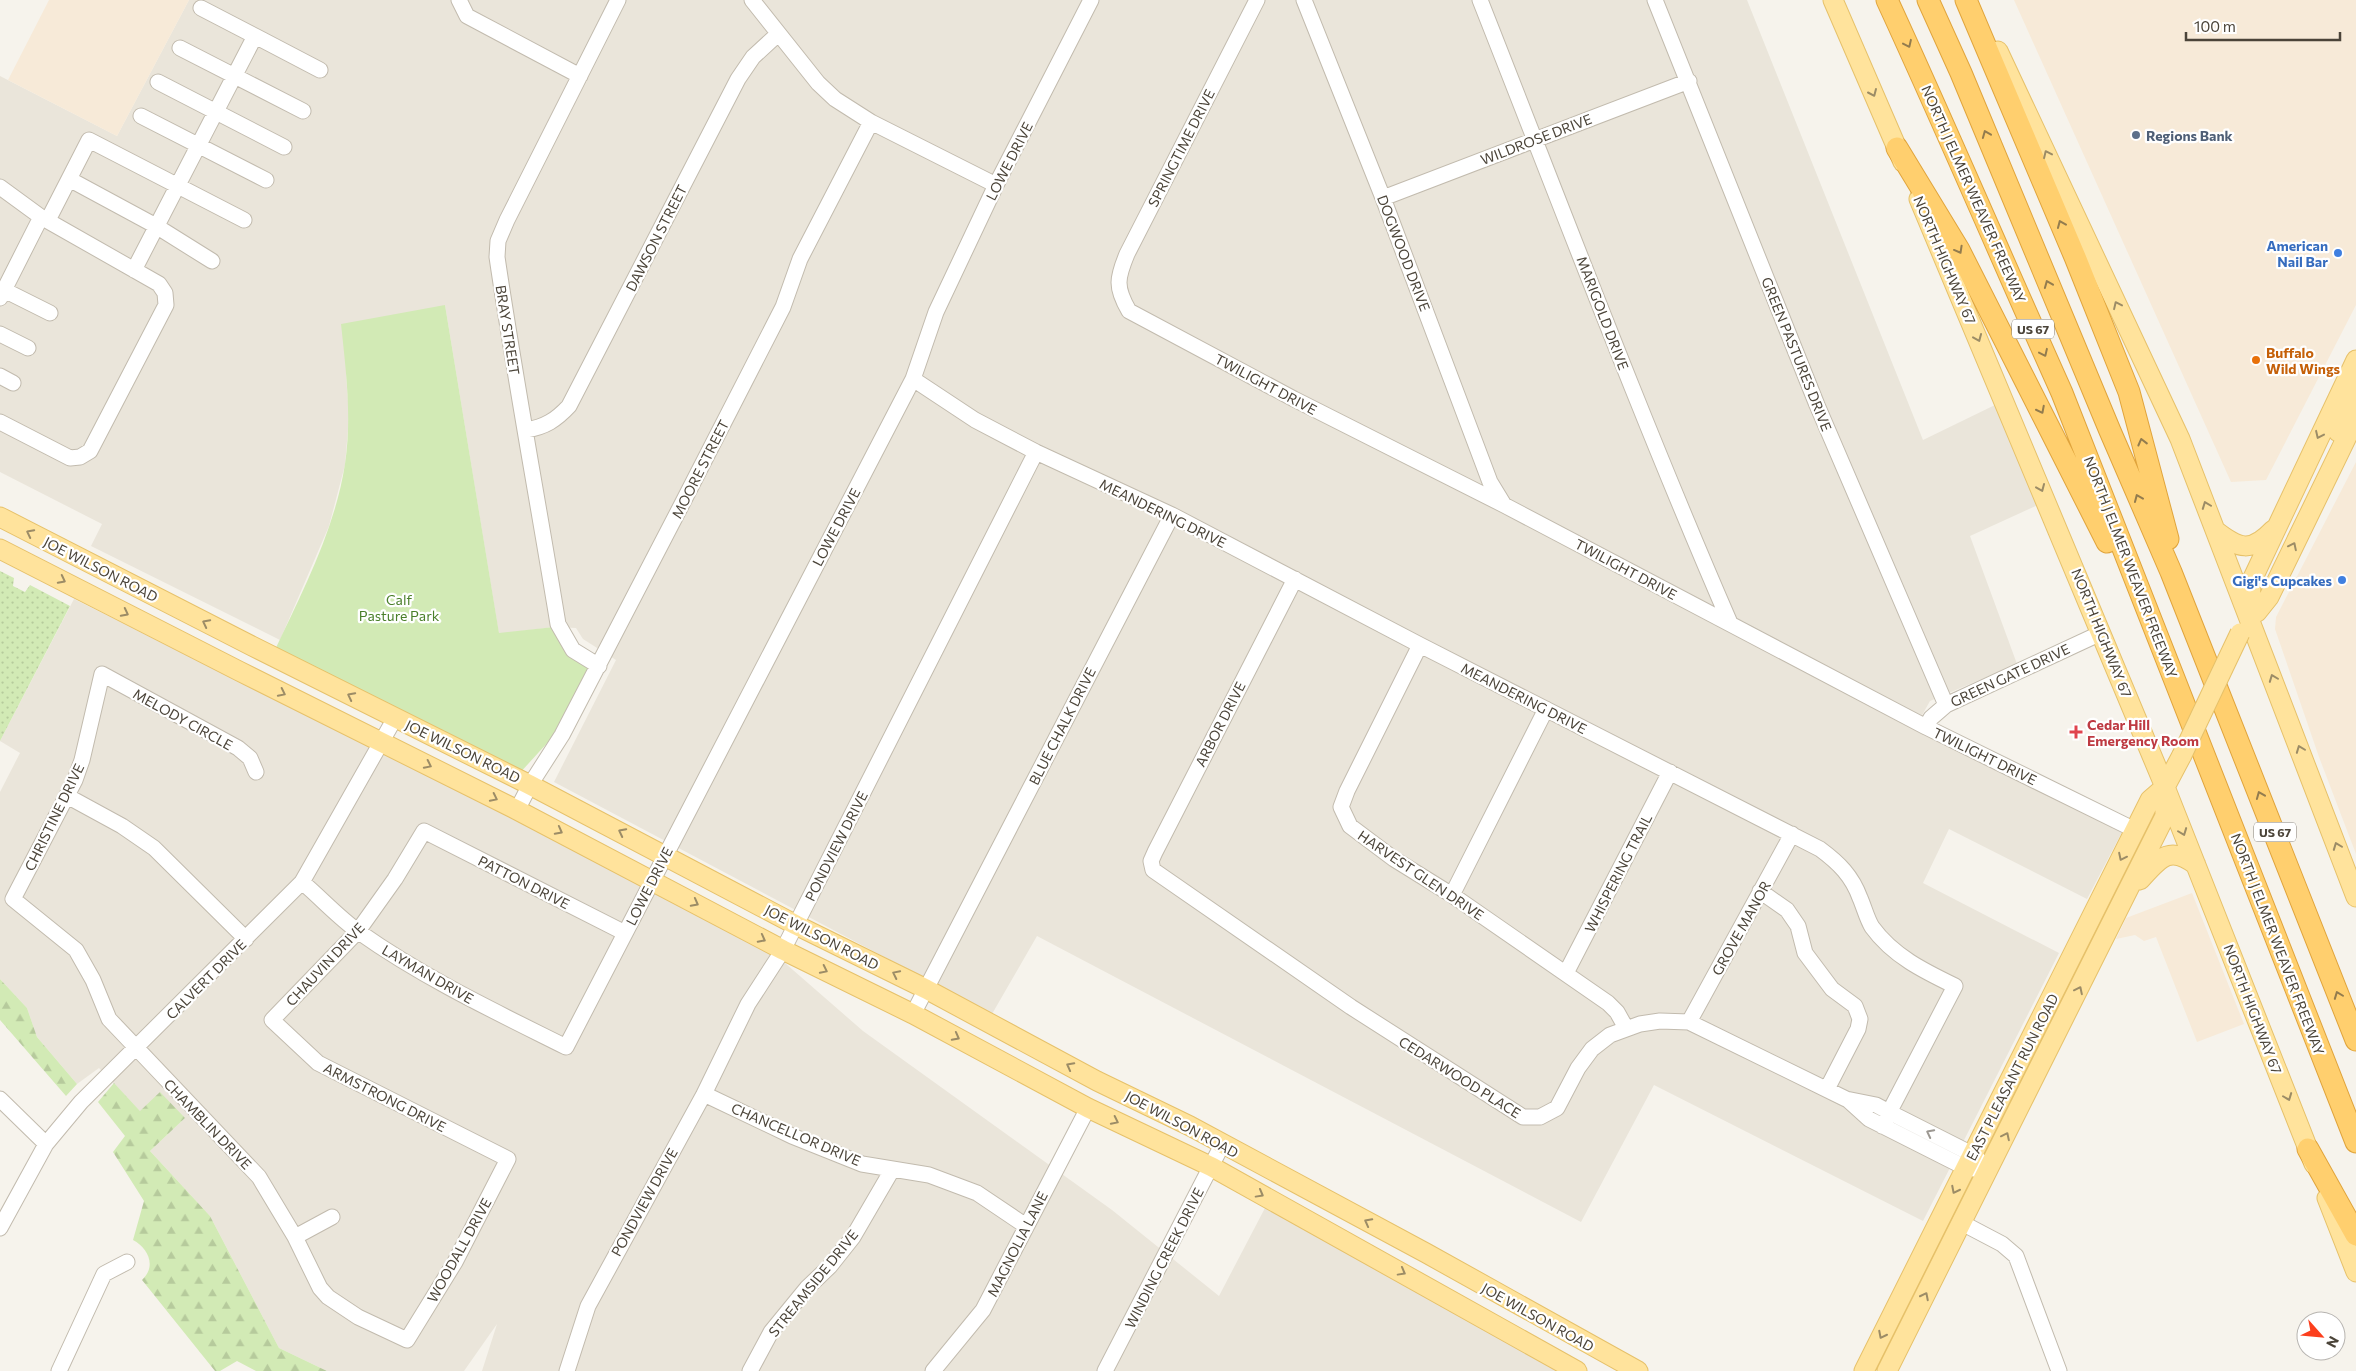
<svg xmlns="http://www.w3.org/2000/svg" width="2356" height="1371" font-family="Commissioner,sans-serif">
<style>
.residential{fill:#eae5da}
.commercial{fill:#f7ead8}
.grass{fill:url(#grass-dots)}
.forest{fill:url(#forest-firs)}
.park{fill:#d2eab5}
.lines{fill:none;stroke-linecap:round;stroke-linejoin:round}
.minor-casing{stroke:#c2bbae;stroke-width:17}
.major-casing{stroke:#e6c16a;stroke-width:21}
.highway-casing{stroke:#e0a43c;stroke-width:23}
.minor{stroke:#fff;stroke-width:15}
.major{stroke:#ffe39c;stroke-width:19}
.highway{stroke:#ffcf6e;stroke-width:21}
.major-bridge-casing{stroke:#e6c16a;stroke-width:21;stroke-linecap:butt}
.major-bridge{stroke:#ffe39c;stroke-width:19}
.oneway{stroke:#937c4e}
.oneway2{stroke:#9c8c66}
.oneway3{stroke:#9c9892}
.service-dot{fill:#5c6f8a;stroke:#fff;stroke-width:2}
.shop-dot{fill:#3f7fe0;stroke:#fff;stroke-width:2}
.food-dot{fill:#e8710a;stroke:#fff;stroke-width:2}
.health-dot{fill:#e0444e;stroke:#fff;stroke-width:2}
.labels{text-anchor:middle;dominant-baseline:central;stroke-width:4.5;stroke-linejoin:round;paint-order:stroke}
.shield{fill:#fff;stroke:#817c74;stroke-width:1}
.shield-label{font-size:12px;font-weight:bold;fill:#4b4439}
.service-label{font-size:14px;font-weight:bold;fill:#4e5e75;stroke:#fff;text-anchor:start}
.street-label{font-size:14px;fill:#4b4439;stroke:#fff}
.shop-label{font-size:14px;font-weight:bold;fill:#366cbe;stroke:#fff;text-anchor:end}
.food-label{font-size:14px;font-weight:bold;fill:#c56008;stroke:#fff;text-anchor:start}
.park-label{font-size:14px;fill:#4a7f2a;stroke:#fff}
.health-label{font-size:14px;font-weight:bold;fill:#be3a42;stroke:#fff;text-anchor:start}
</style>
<defs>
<pattern id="grass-dots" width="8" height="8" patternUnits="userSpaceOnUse" patternTransform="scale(1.25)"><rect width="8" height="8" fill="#d2eab5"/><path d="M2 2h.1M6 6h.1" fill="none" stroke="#b6ca9c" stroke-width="1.8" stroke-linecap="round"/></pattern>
<pattern id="forest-firs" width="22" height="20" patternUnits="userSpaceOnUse" patternTransform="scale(1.25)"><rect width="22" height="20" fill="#d2eab5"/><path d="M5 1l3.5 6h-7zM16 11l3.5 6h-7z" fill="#b6ca9c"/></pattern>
</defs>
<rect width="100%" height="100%" fill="#f6f3ec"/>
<path class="residential" d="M189 0H1747L1923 440 1997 404 2040 504 1970 536 2017 664 1930 701 1916 726 2122 832 2087 899 1949 829 1923 883 2059 953 1923 1221 1654 1085 1581 1222 1037 936 992 1014 554 782 616 660 583 639 576 628 554 627 499 634 445 305 346 373 349 417 345 465 329 526 280 640 91 546 102 524 0 472V76L117 136Z
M74 599 762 943 863 1031 1112 1210 1219 1296 1265 1208 1387 1272 1560 1371H482L497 1324 464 1371H327L279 1348 210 1216 150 1151 185 1118 140 1111 99 1068 77 1084 37 1037 27 1008 0 979V792L20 753 0 741Z"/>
<path class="commercial" d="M49 0H189L117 136 8 80Z
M2014 0H2356V305L2266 480 2231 482Z
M2356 462V854L2319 757 2275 629 2276 617Z
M2192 893 2244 1024 2197 1042 2156 937 2144 941 2135 935 2116 939 2126 918Z"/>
<path class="grass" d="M0 571 14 578 13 586 25 592 30 585 70 606 0 741Z"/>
<path class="forest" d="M0 979 27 1008 37 1037 77 1084 66 1096 0 1020Z
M114 1083 140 1111 160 1092 185 1118 150 1151 210 1216 279 1348 327 1371H256L237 1361 220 1371H215L142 1280C157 1266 148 1248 133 1240L144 1201 113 1152 125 1136 98 1102Z"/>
<path class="park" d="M445 305 499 633 554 627 588 665 590 673 560 729 518 775 274 652C302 592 335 530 345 464 352 417 346 371 341 324Z"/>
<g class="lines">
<g class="minor-casing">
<path id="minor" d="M459 0 467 16 580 76
M752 0 818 83 835 99 871 122 996 185
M1257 0 1127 254C1117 278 1115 287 1129 311L1294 399 1504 505 1926 727 2135 830
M1304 0 1383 198 1490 482 1504 505
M1480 0C1562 208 1641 418 1730 623
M1655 0 1817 405 1946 705
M255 36 320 70
M180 48 303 111
M158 82 284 147
M141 116 266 180
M69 179 156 226 212 261
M0 187 41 217 0 298
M1383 198 1689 81
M48 220 89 140 244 220
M134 270 255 36 201 8
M4 290 50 313
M0 334 28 348
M0 376 13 383
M913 379 975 420 1036 452 1172 515 1420 645 1820 849C1839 863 1852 876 1860 898 1864 907 1867 919 1872 927 1893 956 1924 971 1955 986L1882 1126
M0 422 70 458 80 457 90 451 166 305 165 293 159 284 41 217
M526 430C545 427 556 420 569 406L738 79 753 57 778 34
M1295 579 1155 852 1151 861 1153 870 1351 1007 1523 1117H1540L1557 1108 1578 1068 1592 1049 1610 1035 1640 1024 1660 1021 1689 1022 1846 1099 1876 1105 1889 1112 1974 1155 1989 1171
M1420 645 1347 791 1341 807 1350 826 1394 859 1452 895 1608 1003 1617 1012 1626 1028
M599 666 573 650 558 624C538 502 515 379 497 257L498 241 507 220 618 0
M1926 727 1931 718 1946 705 2101 633
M256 772 250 758 238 748 102 674 82 760 75 780 13 899 76 950 93 980 109 1019 259 1177 295 1237 320 1288 328 1297 358 1317 407 1340 455 1262 508 1159 318 1063 272 1020 358 931 395 879 424 831 625 933
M67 796 122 826 154 848 246 939
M517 810 530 785 562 735 683 502 783 307 800 259 871 122
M302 882C321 898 339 918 359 932 424 978 496 1012 566 1047L913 379 936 312 996 185 1091 0
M1760 891 1787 910 1798 926 1805 953 1832 989 1855 1006 1860 1019 1858 1029 1827 1089
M1452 895 1546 709
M1566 973 1670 772
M913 1014 1172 515
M1689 1022 1792 834
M704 1094 792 1136 862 1164 929 1175 977 1193 1026 1226
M0 1099 46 1144
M1848 1100 1869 1119 1966 1168 1975 1169
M1962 1223 2002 1244 2016 1256 2059 1371
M0 1228 46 1144 81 1102 302 882 395 718
M295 1237 332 1217
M59 1371 104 1274 127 1262
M567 1371 588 1306 704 1094 748 1004 783 950 1036 452
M750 1371 771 1332 807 1288 830 1266 853 1237 892 1170
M933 1371 983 1310 1088 1108
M1105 1371 1222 1145"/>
</g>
<g class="major-casing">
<path id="major" d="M1833 0 1903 162
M1998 51 2180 439 2356 897
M1919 199 2165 787 2314 1164
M2338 432 2342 418 2356 390
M0 517 252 646 530 785 796 925 926 989 1097 1081 1190 1126 1426 1253 1638 1371
M2216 531C2239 549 2251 553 2273 530
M0 549 239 671 517 810 783 950 913 1014 1088 1108 1212 1167 1577 1371
M2250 611 2251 582 2356 360
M2250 616 2257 612 2269 597 2356 418
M2140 880C2159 859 2169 844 2196 865
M2327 1198 2356 1272
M1864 1371 2150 800 2165 787 2182 755
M1887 1371 2165 816V793"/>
</g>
<g class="highway-casing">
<path id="highway" d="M1887 0C1947 130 2003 262 2062 393L2356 1142
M1928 0 1961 73 2110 431 2171 572 2356 1040
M1966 0 2075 257 2129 392 2168 539
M1897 148 1959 250 2107 542
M2308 1149 2356 1235"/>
</g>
<use href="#minor" class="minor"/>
<use href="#major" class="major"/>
<use href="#highway" class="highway"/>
<g class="major-bridge-casing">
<path id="major-bridge" d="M2182 755 2240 633"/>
</g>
<use href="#major-bridge" class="major-bridge"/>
</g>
<defs><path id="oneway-chevron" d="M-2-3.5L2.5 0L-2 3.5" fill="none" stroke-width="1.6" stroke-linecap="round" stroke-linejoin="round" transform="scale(1.25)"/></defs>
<g class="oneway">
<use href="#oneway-chevron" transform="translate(1908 44) rotate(65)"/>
<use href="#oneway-chevron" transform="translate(1986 134) rotate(-112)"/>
<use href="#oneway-chevron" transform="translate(2061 224) rotate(-113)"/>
<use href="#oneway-chevron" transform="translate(1959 250) rotate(61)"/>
<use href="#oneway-chevron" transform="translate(2048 284) rotate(-112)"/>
<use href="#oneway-chevron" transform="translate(2044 353) rotate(65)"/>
<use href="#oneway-chevron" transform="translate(2041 410) rotate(63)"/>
<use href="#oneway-chevron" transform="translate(2142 442) rotate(-104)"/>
<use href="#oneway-chevron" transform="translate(2138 498) rotate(-113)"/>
<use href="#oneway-chevron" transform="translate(2260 795) rotate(-112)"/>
<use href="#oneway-chevron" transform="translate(2338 995) rotate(-111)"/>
</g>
<g class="oneway2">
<use href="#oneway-chevron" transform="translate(1873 93) rotate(66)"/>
<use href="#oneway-chevron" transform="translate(2047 154) rotate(-115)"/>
<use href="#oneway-chevron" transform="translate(2117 305) rotate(-115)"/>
<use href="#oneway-chevron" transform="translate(1978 338) rotate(67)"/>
<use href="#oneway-chevron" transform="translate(2319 435) rotate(115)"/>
<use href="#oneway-chevron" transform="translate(2041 488) rotate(67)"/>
<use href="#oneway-chevron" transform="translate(2206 505) rotate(-111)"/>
<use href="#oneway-chevron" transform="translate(30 533) rotate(-153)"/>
<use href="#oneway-chevron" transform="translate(2293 546) rotate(-64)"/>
<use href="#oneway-chevron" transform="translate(62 580) rotate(27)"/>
<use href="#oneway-chevron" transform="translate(125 613) rotate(27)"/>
<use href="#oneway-chevron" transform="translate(206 623) rotate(-153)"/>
<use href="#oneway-chevron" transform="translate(2273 678) rotate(-111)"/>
<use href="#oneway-chevron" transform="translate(282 693) rotate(26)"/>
<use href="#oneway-chevron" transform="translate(351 696) rotate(-153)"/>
<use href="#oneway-chevron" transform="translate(2300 749) rotate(-111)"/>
<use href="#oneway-chevron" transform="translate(428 765) rotate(26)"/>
<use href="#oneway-chevron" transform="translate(494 798) rotate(26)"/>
<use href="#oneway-chevron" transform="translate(559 831) rotate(28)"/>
<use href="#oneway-chevron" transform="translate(622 832) rotate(-153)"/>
<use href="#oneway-chevron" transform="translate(2183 832) rotate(69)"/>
<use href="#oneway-chevron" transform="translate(2337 846) rotate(-111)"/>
<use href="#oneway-chevron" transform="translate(2122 857) rotate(116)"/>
<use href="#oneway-chevron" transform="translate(695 903) rotate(28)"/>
<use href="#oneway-chevron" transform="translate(762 939) rotate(28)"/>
<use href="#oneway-chevron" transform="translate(824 970) rotate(26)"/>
<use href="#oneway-chevron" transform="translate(896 974) rotate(-154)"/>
<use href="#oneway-chevron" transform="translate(2079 990) rotate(-64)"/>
<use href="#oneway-chevron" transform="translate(956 1037) rotate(28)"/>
<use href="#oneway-chevron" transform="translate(1070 1066) rotate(-152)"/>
<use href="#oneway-chevron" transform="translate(2288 1097) rotate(69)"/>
<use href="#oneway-chevron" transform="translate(1115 1121) rotate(26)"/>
<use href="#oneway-chevron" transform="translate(2006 1136) rotate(-64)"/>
<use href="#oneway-chevron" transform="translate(1955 1190) rotate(117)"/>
<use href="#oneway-chevron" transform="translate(1260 1194) rotate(29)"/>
<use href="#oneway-chevron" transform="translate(1368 1222) rotate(-152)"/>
<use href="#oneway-chevron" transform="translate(1402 1272) rotate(29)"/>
<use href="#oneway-chevron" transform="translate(1925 1296) rotate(-63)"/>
<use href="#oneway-chevron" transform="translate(1882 1335) rotate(117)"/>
</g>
<use class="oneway3" href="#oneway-chevron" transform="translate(1930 1133) rotate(-153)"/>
<circle class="service-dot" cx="2136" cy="135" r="5"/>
<g class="shop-dot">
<circle cx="2338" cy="253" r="5"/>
<circle cx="2342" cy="580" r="5"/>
</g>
<circle class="food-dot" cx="2256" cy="360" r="5"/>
<path class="health-dot" d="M2073.5 724.5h5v5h5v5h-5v5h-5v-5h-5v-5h5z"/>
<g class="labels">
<g class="shield">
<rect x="2012" y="319.5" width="42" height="19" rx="4"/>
<rect x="2254" y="822.5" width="42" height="19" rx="4"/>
</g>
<g class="shield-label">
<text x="2033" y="329">US 67</text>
<text x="2275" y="832">US 67</text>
</g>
<g class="service-label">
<text x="2146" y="135">Regions Bank</text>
</g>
<g class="street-label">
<text transform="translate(1536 139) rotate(-21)">WILDROSE DRIVE</text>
<text transform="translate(1181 148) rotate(-63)">SPRINGTIME DRIVE</text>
<text transform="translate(1009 161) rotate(-63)">LOWE DRIVE</text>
<text transform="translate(1974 194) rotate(66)">NORTH J ELMER WEAVER FREEWAY</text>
<text transform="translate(656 238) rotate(-63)">DAWSON STREET</text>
<text transform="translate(1404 253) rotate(69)">DOGWOOD DRIVE</text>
<text transform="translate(1945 260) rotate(67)">NORTH HIGHWAY 67</text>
<text transform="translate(1603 313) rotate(69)">MARIGOLD DRIVE</text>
<text transform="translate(508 330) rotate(81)">BRAY STREET</text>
<text transform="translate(1797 354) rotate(68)">GREEN PASTURES DRIVE</text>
<text transform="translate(1266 384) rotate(28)">TWILIGHT DRIVE</text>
<text transform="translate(700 469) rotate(-63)">MOORE STREET</text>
<text transform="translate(1163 513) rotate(26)">MEANDERING DRIVE</text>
<text transform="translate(836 527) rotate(-62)">LOWE DRIVE</text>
<text transform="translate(2131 567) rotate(69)">NORTH J ELMER WEAVER FREEWAY</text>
<text transform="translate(101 569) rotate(27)">JOE WILSON ROAD</text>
<text transform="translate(1626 569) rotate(28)">TWILIGHT DRIVE</text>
<text transform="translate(2102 633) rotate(68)">NORTH HIGHWAY 67</text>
<text transform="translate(2010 675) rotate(-25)">GREEN GATE DRIVE</text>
<text transform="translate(1524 698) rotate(27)">MEANDERING DRIVE</text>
<text transform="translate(183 719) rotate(29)">MELODY CIRCLE</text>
<text transform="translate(1220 724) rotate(-63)">ARBOR DRIVE</text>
<text transform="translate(1062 726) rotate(-63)">BLUE CHALK DRIVE</text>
<text transform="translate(463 751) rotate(26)">JOE WILSON ROAD</text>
<text transform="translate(1985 756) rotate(26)">TWILIGHT DRIVE</text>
<text transform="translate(54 817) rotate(-64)">CHRISTINE DRIVE</text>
<text transform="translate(836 846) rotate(-63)">PONDVIEW DRIVE</text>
<text transform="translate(1618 873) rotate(-63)">WHISPERING TRAIL</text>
<text transform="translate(1421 875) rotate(34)">HARVEST GLEN DRIVE</text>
<text transform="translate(524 882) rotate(27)">PATTON DRIVE</text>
<text transform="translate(649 886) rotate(-63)">LOWE DRIVE</text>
<text transform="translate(1741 928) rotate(-61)">GROVE MANOR</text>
<text transform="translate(822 937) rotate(27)">JOE WILSON ROAD</text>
<text transform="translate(2278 944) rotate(69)">NORTH J ELMER WEAVER FREEWAY</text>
<text transform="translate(325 964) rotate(-47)">CHAUVIN DRIVE</text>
<text transform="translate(428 974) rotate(30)">LAYMAN DRIVE</text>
<text transform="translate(206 979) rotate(-45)">CALVERT DRIVE</text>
<text transform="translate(2253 1009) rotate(69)">NORTH HIGHWAY 67</text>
<text transform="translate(1460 1077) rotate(32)">CEDARWOOD PLACE</text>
<text transform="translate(2012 1077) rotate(-63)">EAST PLEASANT RUN ROAD</text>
<text transform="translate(385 1097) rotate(27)">ARMSTRONG DRIVE</text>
<text transform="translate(208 1124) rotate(46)">CHAMBLIN DRIVE</text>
<text transform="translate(1182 1124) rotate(28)">JOE WILSON ROAD</text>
<text transform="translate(796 1134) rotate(23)">CHANCELLOR DRIVE</text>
<text transform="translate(644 1202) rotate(-61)">PONDVIEW DRIVE</text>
<text transform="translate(1017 1244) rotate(-63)">MAGNOLIA LANE</text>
<text transform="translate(459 1250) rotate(-61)">WOODALL DRIVE</text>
<text transform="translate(1164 1258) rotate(-63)">WINDING CREEK DRIVE</text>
<text transform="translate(813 1283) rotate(-51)">STREAMSIDE DRIVE</text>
<text transform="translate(1538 1317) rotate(29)">JOE WILSON ROAD</text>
</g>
<g class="shop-label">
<text x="2328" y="245">American<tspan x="2328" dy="16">Nail Bar</tspan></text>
<text x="2332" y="580">Gigi's Cupcakes</text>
</g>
<g class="food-label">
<text x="2266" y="352">Buffalo<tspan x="2266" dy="16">Wild Wings</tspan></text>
</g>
<g class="park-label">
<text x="399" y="599">Calf<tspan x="399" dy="16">Pasture Park</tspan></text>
</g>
<g class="health-label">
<text x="2087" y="724">Cedar Hill<tspan x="2087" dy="16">Emergency Room</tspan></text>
</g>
</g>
<g transform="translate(2321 1336) rotate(117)"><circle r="24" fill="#ffffff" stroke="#b7b4b0"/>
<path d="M0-4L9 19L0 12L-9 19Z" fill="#fc3f1d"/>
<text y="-8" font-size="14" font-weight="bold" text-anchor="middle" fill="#4b4439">N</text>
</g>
<path d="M2186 32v8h154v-8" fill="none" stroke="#4b4439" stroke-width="2.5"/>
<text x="2194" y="32" font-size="15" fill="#4b4439" stroke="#ffffff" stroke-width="4" paint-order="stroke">100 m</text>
</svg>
